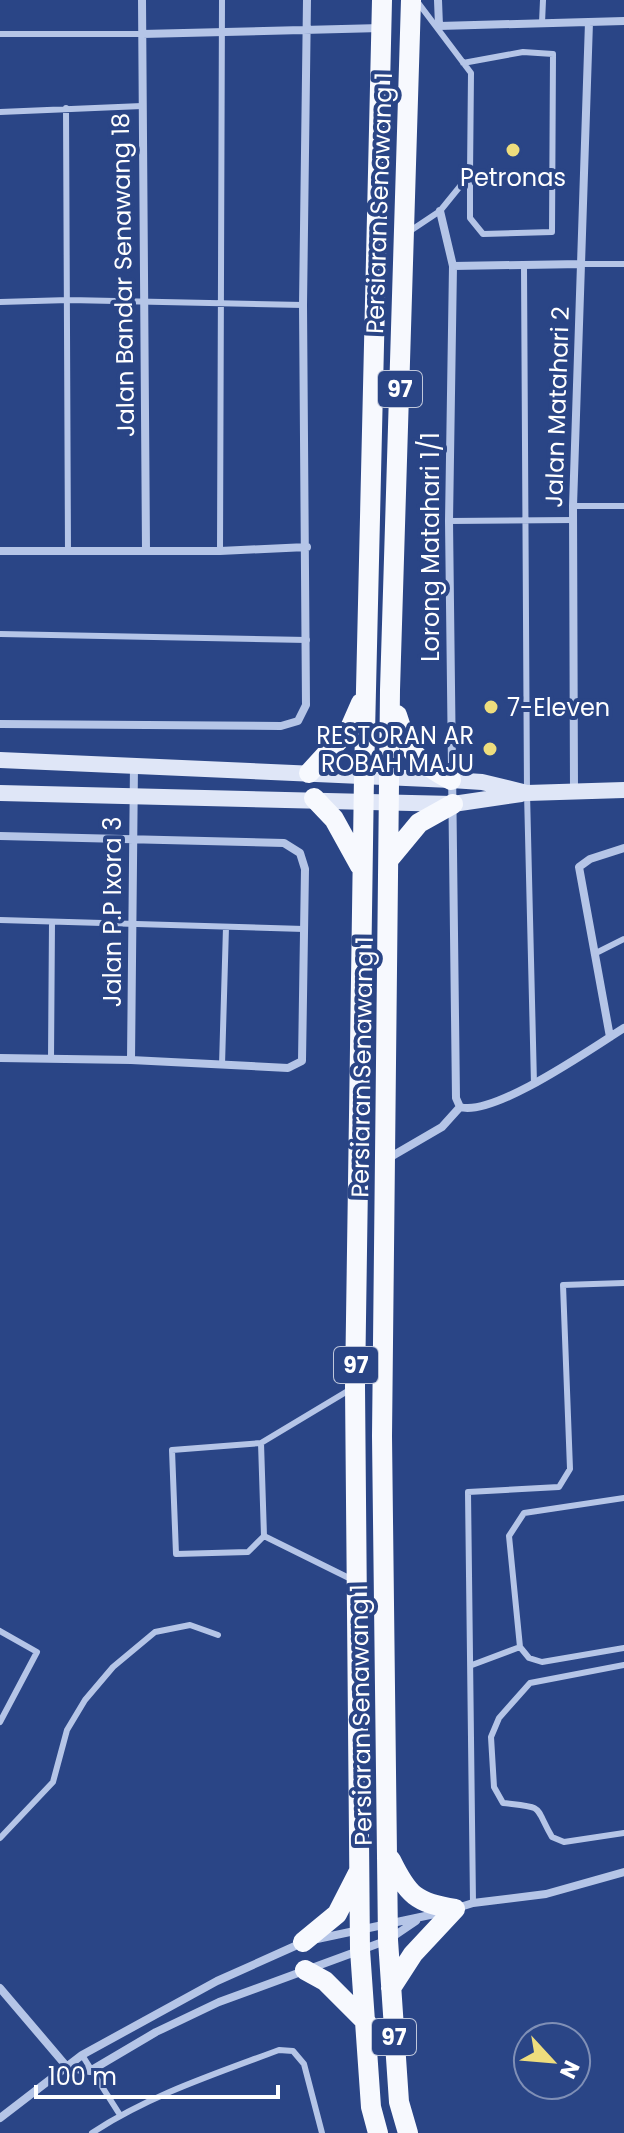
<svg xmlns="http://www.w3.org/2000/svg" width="624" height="2133" font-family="Poppins,sans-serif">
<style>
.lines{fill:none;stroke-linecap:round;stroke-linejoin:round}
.lane{stroke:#b5c5e7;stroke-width:6}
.street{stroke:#b5c5e7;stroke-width:8}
.secondary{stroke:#dfe6f7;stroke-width:16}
.primary{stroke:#f7f9fe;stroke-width:20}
.poi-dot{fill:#eedd7d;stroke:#2a4586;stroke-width:3}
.labels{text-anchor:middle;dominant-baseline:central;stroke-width:8;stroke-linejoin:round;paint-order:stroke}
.shield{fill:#2a4586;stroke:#bfc7db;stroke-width:2}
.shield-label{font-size:22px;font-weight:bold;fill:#fff}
.poi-label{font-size:24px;fill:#fff;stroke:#2a4586}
.street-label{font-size:24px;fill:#fff;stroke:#2a4586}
</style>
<rect width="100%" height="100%" fill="#2a4586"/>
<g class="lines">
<path class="lane" d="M542 23 543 0
M0 34H142
M463 63 523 52 553 54 552 232 483 234 470 218V174
M66 108 68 552
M0 112 142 106
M410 231 440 211 470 174 471 73 416 0
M582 264H624
M524 267 527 793 534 1084
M0 302 69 300 303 305
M573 506H624
M449 521 574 520
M220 551 222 0
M0 634 307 640
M0 920 304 929
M594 954 624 939
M51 1058 52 922
M222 1065 226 927
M351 1389 261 1443 264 1536 353 1580
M261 1443 172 1450 176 1554 248 1552 264 1536
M624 1498 524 1513 509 1536 520 1647 529 1658 542 1662 624 1648
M0 1631 37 1652 0 1722
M472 1665 520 1647
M624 1665 530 1683 499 1718 491 1737 494 1787 503 1803C546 1808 533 1804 552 1837L564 1842 624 1833
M0 1838 53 1782 67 1730 85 1700 113 1667 155 1632 190 1625 218 1635
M473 1903 468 1492 559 1487 570 1469 563 1285 624 1283
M82 2055 120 2115
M92 2133C150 2095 215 2074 279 2050L293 2051 304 2064 322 2133"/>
<path class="street" d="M142 0 146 550
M438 0 439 26 624 21
M142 34 381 28
M440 211 453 266 449 521 456 1098 460 1107
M453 266 582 264
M0 551H220L307 547
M0 724 281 726 298 721 306 705 303 305 307 0
M574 793 573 506 589 22
M0 836 284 843 300 853 305 869 302 1061 288 1068 131 1060 0 1058
M610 1037 579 867 590 859 624 848
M131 1060 134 765
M460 1107C494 1117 592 1048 624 1028
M387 1159 442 1127 460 1107
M457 1908 473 1903 546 1894 624 1872
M317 1939 444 1912
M0 1988 68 2068
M68 2068 90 2071 156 2032 219 2002 388 1940 416 1921
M0 2118 82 2055 217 1981 304 1942"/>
<path class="secondary" d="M0 760 451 780 482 782 527 793 624 790
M0 793 453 804 521 794"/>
<path class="primary" d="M397 715C408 752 417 762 451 780
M309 773 350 728 361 703
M314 798 334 819 360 866
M390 858 419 823 453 804
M391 1860C408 1895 416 1903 455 1909
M303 1942 337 1914 359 1871
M305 1970 325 1981 367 2023
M391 1988 413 1954 455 1909
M378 2133 371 2107 360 1950 355 1387 364 776 382 0
M408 2133 399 2102 388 1940 382 1436 390 690 411 0"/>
</g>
<g class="poi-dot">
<circle cx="513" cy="150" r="8"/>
<circle cx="491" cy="707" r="8"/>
<circle cx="490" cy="749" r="8"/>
</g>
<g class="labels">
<g class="shield">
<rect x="378" y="371" width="44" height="36" rx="6"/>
<rect x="334" y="1347" width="44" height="36" rx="6"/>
<rect x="372" y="2019" width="44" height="36" rx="6"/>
</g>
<g class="shield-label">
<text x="400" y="389">97</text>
<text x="356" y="1365">97</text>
<text x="394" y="2037">97</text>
</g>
<g class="poi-label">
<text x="513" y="177">Petronas</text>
<text x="507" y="707" text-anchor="start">7-Eleven</text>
<text x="474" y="735" text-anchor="end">RESTORAN AR<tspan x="474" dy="28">ROBAH MAJU</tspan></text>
</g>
<g class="street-label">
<text transform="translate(379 203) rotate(-88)">Persiaran Senawang 1</text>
<text transform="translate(123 275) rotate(-91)">Jalan Bandar Senawang 18</text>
<text transform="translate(557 407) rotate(-88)">Jalan Matahari 2</text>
<text transform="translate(430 547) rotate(-90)">Lorong Matahari 1/1</text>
<text transform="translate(112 912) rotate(-90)">Jalan P.P Ixora 3</text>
<text transform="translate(362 1067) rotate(-89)">Persiaran Senawang 1</text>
<text transform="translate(361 1715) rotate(-91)">Persiaran Senawang 1</text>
</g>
</g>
<g transform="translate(552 2061) rotate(116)"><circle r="38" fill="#2a4586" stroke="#7f8fb6" stroke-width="2"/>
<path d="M0-6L14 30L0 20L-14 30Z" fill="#eedd7d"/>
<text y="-12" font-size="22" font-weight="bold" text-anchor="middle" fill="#ffffff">N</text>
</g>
<path d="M36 2085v12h242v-12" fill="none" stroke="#ffffff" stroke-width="4"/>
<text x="48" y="2085" font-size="24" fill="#ffffff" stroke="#2a4586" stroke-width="6" paint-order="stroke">100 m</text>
</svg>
